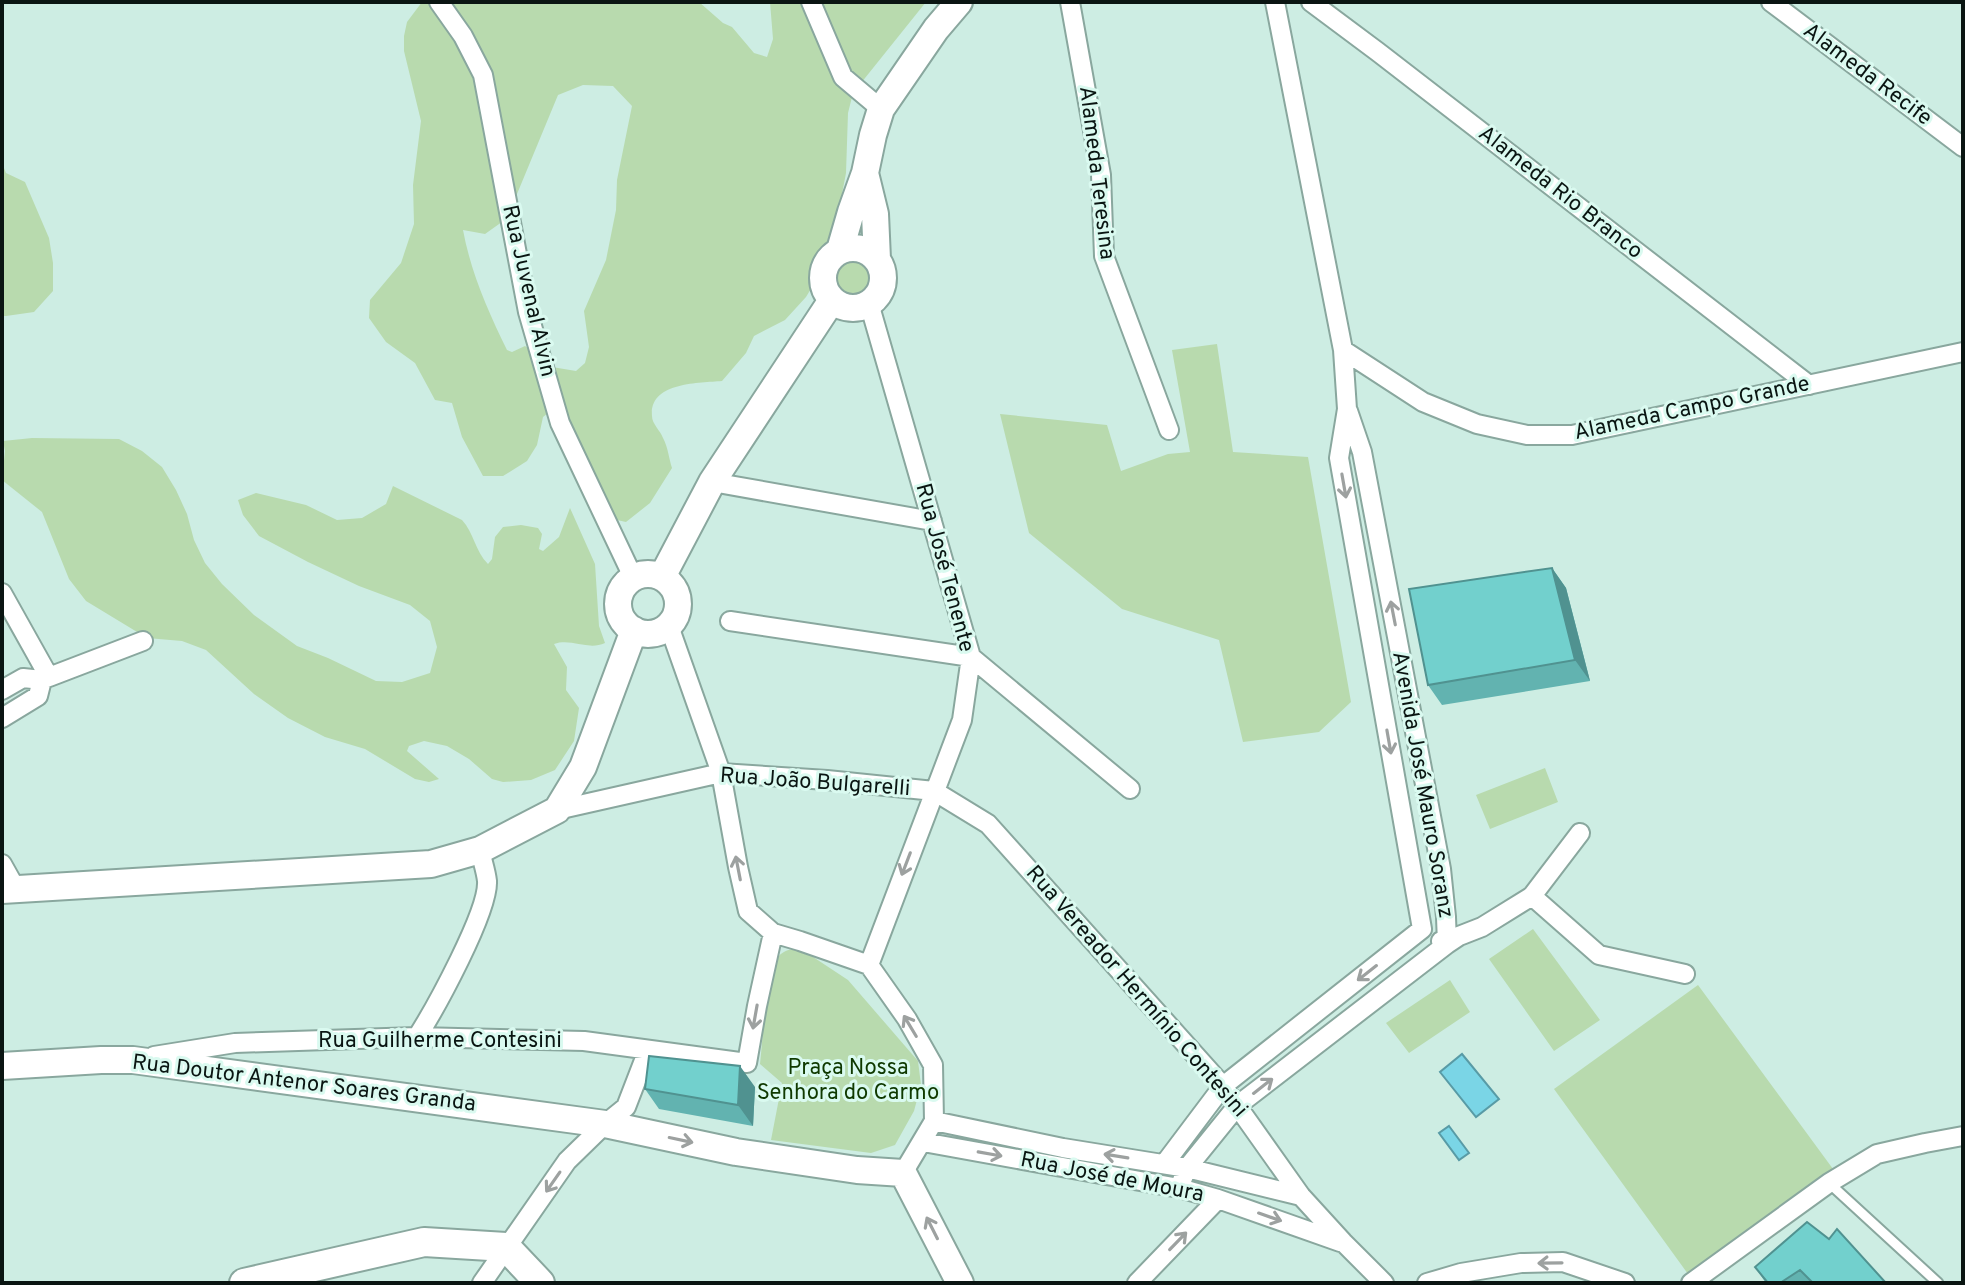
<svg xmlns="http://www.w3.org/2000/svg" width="1965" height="1285" font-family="Overpass,sans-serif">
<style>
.green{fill:#b8daae;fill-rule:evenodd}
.water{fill:#7ad5e6;stroke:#589ba6;stroke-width:2}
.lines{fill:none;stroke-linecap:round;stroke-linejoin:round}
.lane-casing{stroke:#89a79e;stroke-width:13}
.street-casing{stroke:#89a79e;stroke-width:22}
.secondary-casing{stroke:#89a79e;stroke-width:30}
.primary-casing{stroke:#89a79e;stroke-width:32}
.lane{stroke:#fff;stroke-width:9}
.street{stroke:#fff;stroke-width:18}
.secondary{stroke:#fff;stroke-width:26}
.primary{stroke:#fff;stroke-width:28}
.wall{fill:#62b3b0}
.shaded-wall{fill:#509290}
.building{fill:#72d0cd;stroke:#509290;stroke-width:2}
.oneway{stroke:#9da1a0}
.labels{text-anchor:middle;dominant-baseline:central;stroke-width:6;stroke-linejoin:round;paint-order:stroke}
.street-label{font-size:22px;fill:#0a1512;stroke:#dafaf0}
.park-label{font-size:22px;fill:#0f3900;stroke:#dafaf0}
</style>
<rect width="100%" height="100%" fill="#cdede3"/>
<path class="green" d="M422 2H699L723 23 732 27 754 53 767 57 773 39 770 2H926L853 93 848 113 846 173 834 236 821 272 806 297 785 320 754 336 746 353 722 381C699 383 649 382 652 416 652 424 660 430 663 438 668 447 669 459 672 468L650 503 626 522 617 520 594 488 548 413 543 417 537 445 527 461 503 476H483L462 437 452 403 435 400 415 363 386 342 369 318 370 300 401 263 414 224 413 185 421 121 404 51V36L407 22ZM583 85 613 86 632 106 617 180 616 210 606 260 584 311 589 347 585 363 576 371 552 367 525 346 512 352 507 350C488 311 471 273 463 230L485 234 516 212 517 194 558 95Z
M2 163 6 173 25 182 49 238 53 263V291L34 312 6 316H2Z
M833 274a20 20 0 1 1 40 0a20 20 0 1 1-40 0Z
M1217 344 1233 452 1308 457 1351 702 1319 732 1243 742 1219 640 1122 609 1029 533 1000 414 1107 425 1121 471 1168 454 1190 452 1172 350Z
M32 438 119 439 142 451 162 467 176 490 187 514 194 540 205 563 222 584 254 615 297 646 328 658 376 681 402 682 430 673 437 647 430 621 410 605 359 586 308 562 259 536 243 515 238 500 256 493 306 505 337 520 362 518 386 504 393 486 462 520C474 533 475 551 488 564L492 559 495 537 503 527 521 525 538 528 542 534 539 549 543 551 559 537 570 508 595 564 599 626 605 643C588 651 572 638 554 644L567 667 566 690 579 708 574 741 555 770 531 780 503 782 492 779 469 759 447 746 424 741 409 746 407 751 439 779 429 782 415 779 365 749 325 737 288 718 254 694 206 650 182 641 147 638 86 601 69 579 42 512 2 480 5 451 3 441Z
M1545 768 1558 802 1490 829 1476 795Z
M1533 929 1600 1020 1554 1051 1489 959Z
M801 949 848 980 918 1061 921 1085 914 1111 895 1145 871 1153 771 1140 782 1083 760 1064C763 1041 765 973 778 957 785 949 791 949 801 949Z
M1450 980 1470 1012 1409 1053 1386 1023Z
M1698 985 1833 1169 1688 1274 1554 1089Z"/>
<path class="water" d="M1462 1054 1499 1099 1476 1117 1440 1072Z
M1449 1126 1469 1153 1459 1160 1439 1133Z"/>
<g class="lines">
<g class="lane-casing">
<path id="lane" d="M1829 1183 1938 1283"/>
</g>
<g class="street-casing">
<path id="street" d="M439 2 463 36 483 75 528 312 560 423 633 577
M811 2 843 77 881 109
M1070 2 1101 175 1104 256 1169 430
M1311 2 1378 52 1809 385
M1771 2 1963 147
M1343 350 1423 402 1477 424 1527 435H1572L1963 352
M712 482 932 521
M2 593 49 677 42 680 38 696 2 718
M730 621 971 657 1130 789
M669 626 721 773 738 867 748 911 773 933
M49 677 143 641
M2 690 23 678 42 680
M557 810 721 773 827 780 934 791 988 824 1223 1086 1301 1196 1343 1242 1384 1283
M2 864 16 889
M1532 896 1599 955 1685 974
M1441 941 1447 944 1459 936 1482 927 1532 896 1580 833
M869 965 962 720 971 657 869 303
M417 1037C435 1009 489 911 487 881 486 871 482 860 480 850
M154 1056 235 1043 417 1037 584 1041 747 1063 757 1006 773 933 800 941 869 965 907 1019 933 1065 934 1121 903 1173
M934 1121 1063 1148 1187 1168 1301 1196
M923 1142 1179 1188 1218 1199 1340 1242
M1165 1163 1223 1086 1422 929 1339 458 1347 409 1343 350 1275 2
M1179 1188 1187 1168 1238 1105 1447 944 1446 917 1441 869 1362 452 1348 411
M482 1283 567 1161 605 1124 626 1107 648 1050
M1137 1283 1218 1199
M1427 1283 1461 1273 1521 1263 1563 1262 1625 1283
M1691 1283 1829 1183 1877 1154 1925 1143 1963 1136"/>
</g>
<g class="secondary-casing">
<path id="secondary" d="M865 173 875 214 877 259
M823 278a30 30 0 1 1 60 0a30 30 0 1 1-60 0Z
M840 250 851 212 865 173 873 135 881 109 936 29 959 2
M618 604a30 30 0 1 1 60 0a30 30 0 1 1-60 0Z
M662 577 712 482 832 300
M2 890 431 864 480 850 557 810 583 767 634 630
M2 1066 101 1060H133L605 1124 736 1152 857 1170 903 1173 960 1283"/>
</g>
<g class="primary-casing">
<path id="primary" d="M244 1283 424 1242 506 1247 540 1283"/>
</g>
<use href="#lane" class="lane"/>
<use href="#street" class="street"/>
<use href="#secondary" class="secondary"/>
<use href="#primary" class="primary"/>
</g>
<path class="wall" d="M1552 568 1566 588 1590 681 1442 705 1428 685Z
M755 1087 753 1126 659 1109 645 1089Z
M1807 1222 1886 1283H1766L1755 1267Z"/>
<path class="shaded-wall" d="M1552 568 1566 588 1590 681 1575 660Z
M740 1066 755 1087 753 1126 738 1105Z"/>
<path class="building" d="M1552 568 1575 660 1428 685 1409 589Z
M649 1056 740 1066 738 1105 645 1089Z
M1807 1222 1829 1239 1837 1229 1886 1283H1813L1800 1270 1780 1283H1768L1755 1267Z"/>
<defs><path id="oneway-shaft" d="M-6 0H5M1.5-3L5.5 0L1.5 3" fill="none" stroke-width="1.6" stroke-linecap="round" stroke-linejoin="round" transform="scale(2)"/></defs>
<g class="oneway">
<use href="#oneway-shaft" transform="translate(1344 486) rotate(80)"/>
<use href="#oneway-shaft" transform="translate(1393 613) rotate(-101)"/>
<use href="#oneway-shaft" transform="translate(1389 742) rotate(80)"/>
<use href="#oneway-shaft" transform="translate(906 864) rotate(111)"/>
<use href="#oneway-shaft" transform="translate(738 868) rotate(-101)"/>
<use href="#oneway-shaft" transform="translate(1367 973) rotate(142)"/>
<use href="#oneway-shaft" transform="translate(755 1017) rotate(100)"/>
<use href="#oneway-shaft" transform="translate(910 1026) rotate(-121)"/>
<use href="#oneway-shaft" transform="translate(1263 1086) rotate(-38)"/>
<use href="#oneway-shaft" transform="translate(681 1140) rotate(12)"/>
<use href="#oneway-shaft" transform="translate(990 1154) rotate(10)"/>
<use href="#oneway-shaft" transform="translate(1116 1156) rotate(-171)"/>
<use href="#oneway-shaft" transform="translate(553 1182) rotate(125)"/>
<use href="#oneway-shaft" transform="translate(1270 1217) rotate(19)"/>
<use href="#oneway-shaft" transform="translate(932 1228) rotate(-117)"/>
<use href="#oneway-shaft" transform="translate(1178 1241) rotate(-46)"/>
<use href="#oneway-shaft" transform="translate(1550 1263) rotate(179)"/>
</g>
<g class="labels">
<g class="street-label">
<text transform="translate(1867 75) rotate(37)">Alameda Recife</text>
<text transform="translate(1096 173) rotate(83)">Alameda Teresina</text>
<text transform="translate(1560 193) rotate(38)">Alameda Rio Branco</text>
<text transform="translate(528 291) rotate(77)">Rua Juvenal Alvin</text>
<text transform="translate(1692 409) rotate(-12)">Alameda Campo Grande</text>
<text transform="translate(944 568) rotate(75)">Rua José Tenente</text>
<text transform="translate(815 783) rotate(4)">Rua João Bulgarelli</text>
<text transform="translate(1422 785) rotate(80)">Avenida José Mauro Soranz</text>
<text transform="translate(1136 992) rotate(49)">Rua Vereador Hermínio Contesini</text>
<text x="440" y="1041">Rua Guilherme Contesini</text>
<text transform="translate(304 1084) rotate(7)">Rua Doutor Antenor Soares Granda</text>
<text transform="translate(1112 1178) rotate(11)">Rua José de Moura</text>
</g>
<g class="park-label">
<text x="848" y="1068">Praça Nossa<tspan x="848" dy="25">Senhora do Carmo</tspan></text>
</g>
</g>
<rect width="1965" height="1285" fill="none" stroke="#0a1512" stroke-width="8"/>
</svg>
